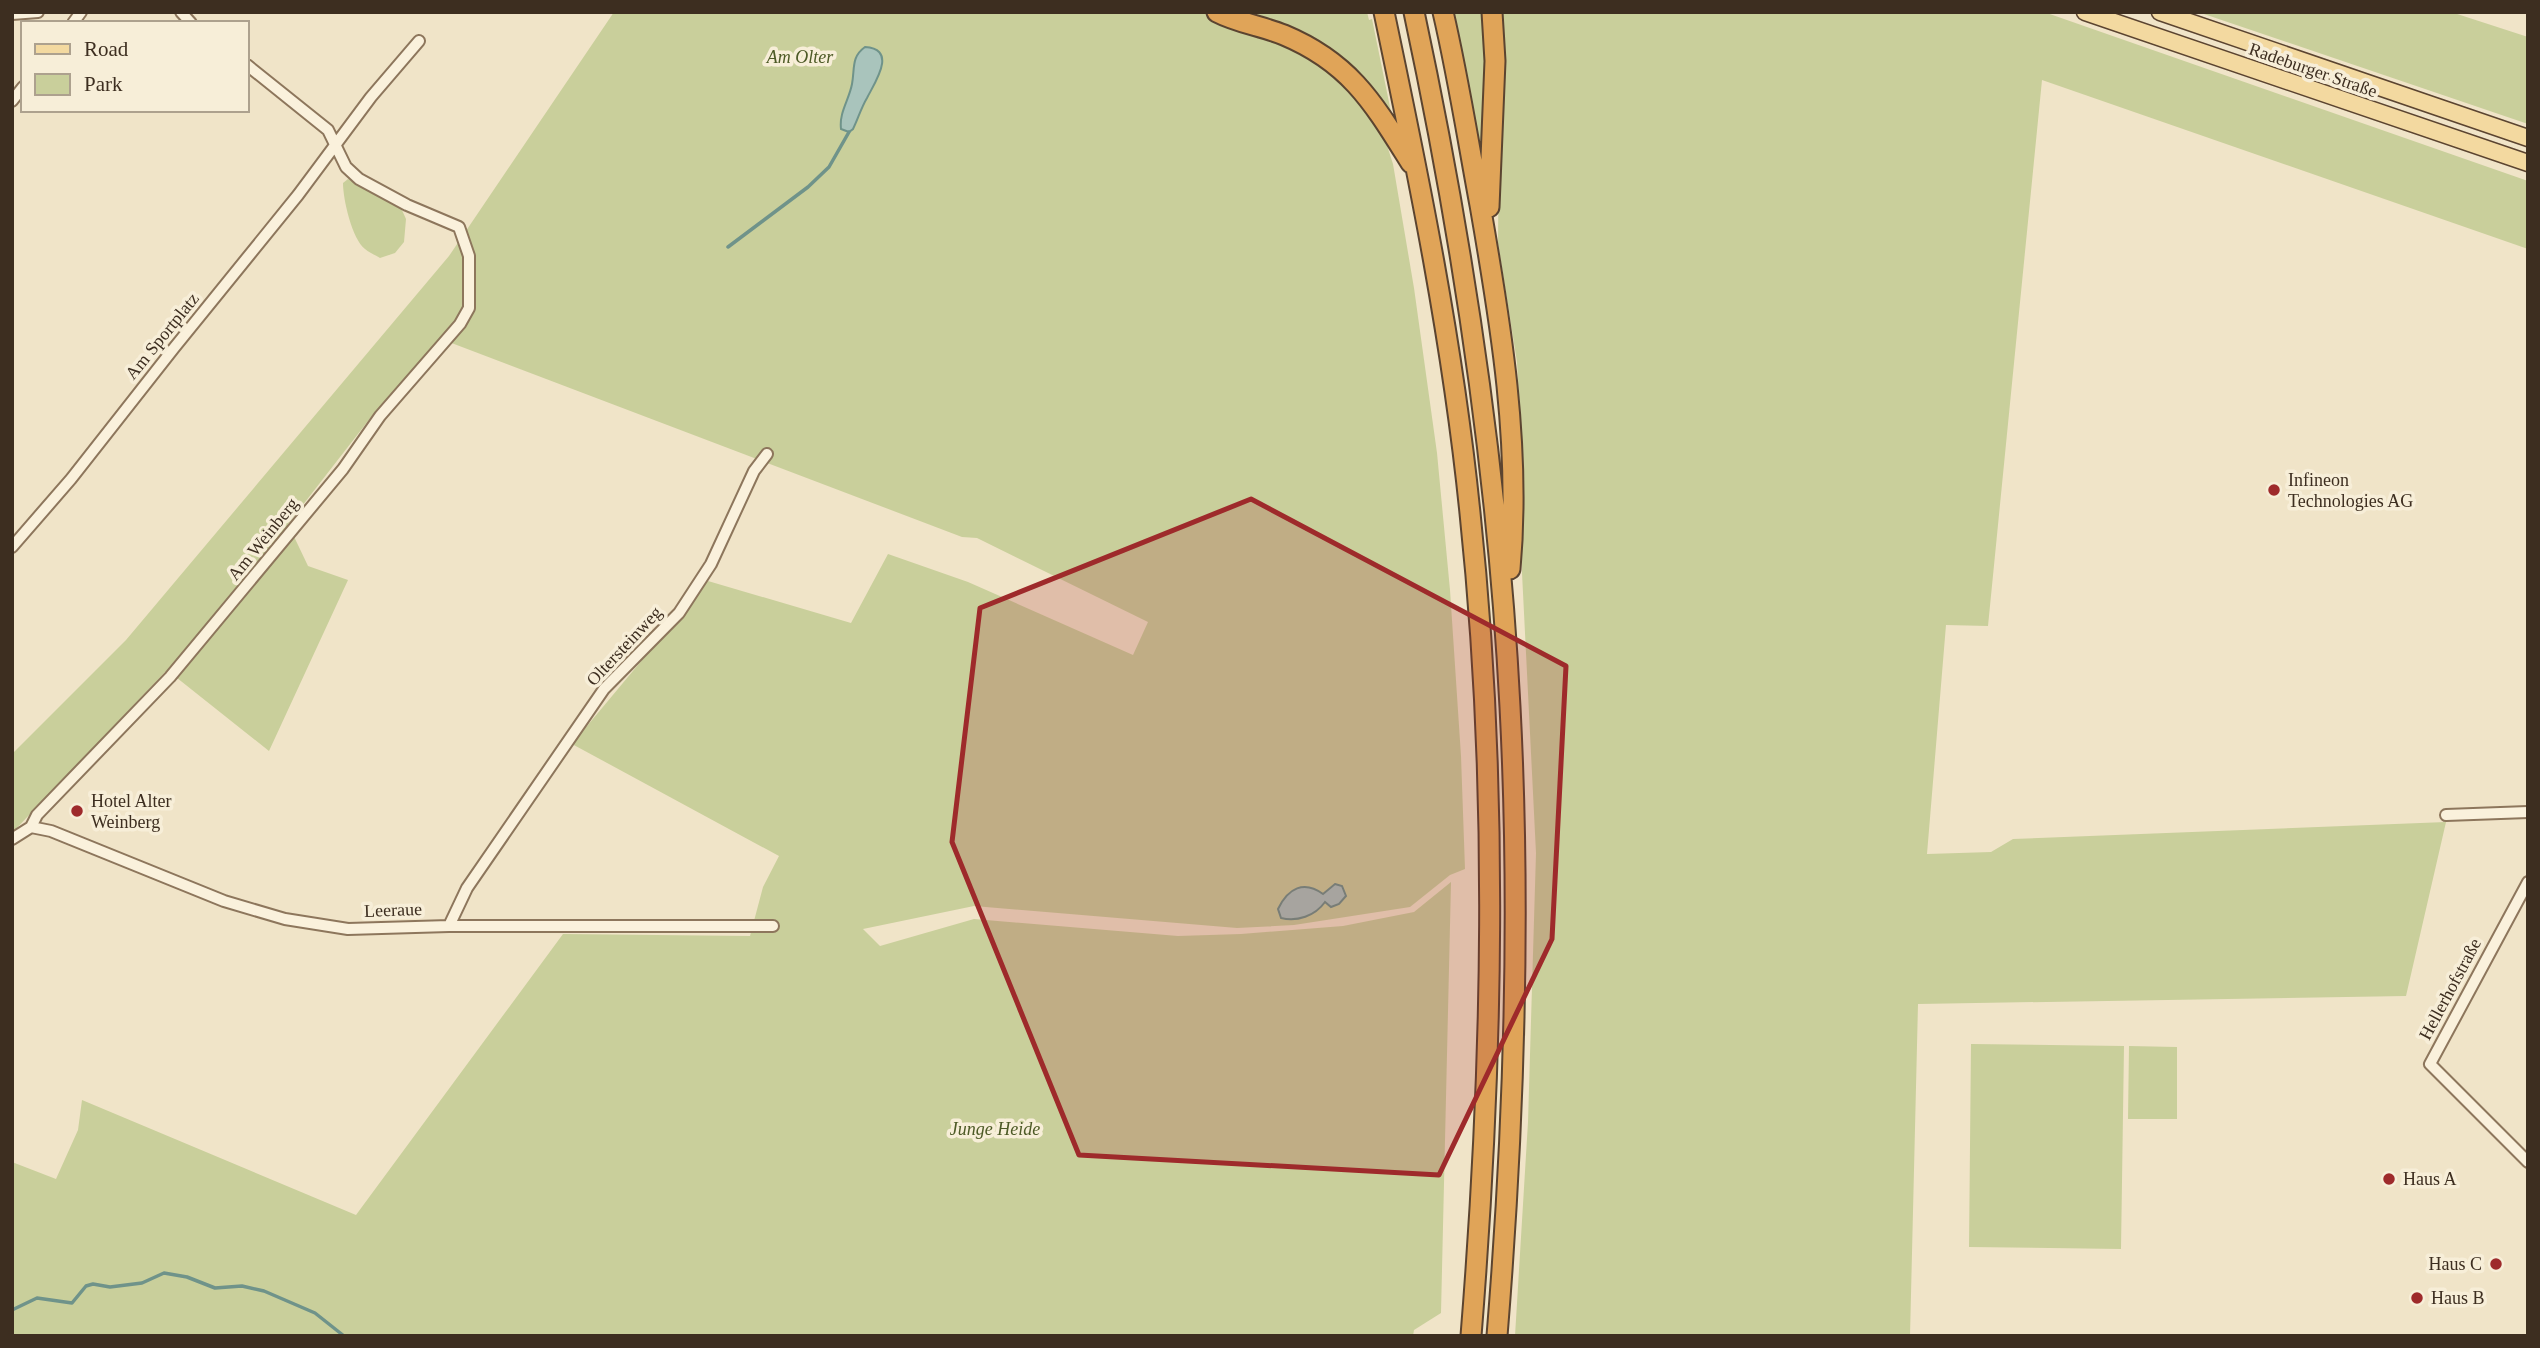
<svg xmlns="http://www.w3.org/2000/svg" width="2540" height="1348" font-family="'Times New Roman',serif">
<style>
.green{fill:#c9cf9b}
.water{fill:#a9c4bc;stroke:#6f938a;stroke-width:2}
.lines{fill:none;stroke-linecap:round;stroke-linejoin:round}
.stream{stroke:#6f938a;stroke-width:3.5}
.street-casing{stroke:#8d765c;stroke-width:14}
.primary-casing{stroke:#5b4430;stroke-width:19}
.highway-casing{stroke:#5b4430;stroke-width:23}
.street{stroke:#faf1dc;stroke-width:10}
.primary{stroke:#f3d9a0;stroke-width:16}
.highway{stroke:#e0a458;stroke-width:19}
.marked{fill:#9e2a2b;fill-opacity:0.2;stroke:#9e2a2b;stroke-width:5;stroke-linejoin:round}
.poi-dot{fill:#9e2a2b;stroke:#f7eed8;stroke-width:2.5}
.labels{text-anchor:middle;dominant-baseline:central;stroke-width:7;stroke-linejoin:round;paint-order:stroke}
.park-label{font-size:18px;font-style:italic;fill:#4d5a26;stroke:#f7eed8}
.street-label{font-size:18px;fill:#3d2e20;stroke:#f7eed8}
.poi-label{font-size:18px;fill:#3d2e20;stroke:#f7eed8;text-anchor:start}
</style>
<rect width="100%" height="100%" fill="#f0e4c8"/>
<path class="green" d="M614 12H1203L1281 41 1330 66 1383 133 1393 164 1414 288 1437 453 1450 590 1461 756 1465 869 1450 875 1410 907 1294 925 1237 928 974 906 863 929 880 946 974 919 1178 936 1241 934 1343 926 1414 912 1451 882 1441 1313 1414 1330 1413 1336H12V1162L56 1179 78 1130 82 1100 356 1215 563 934 750 936 763 887 779 856 572 744 708 581 851 623 888 554 968 582 1133 655 1148 622 977 538 962 537 441 339 375 412 288 524 308 566 348 580 269 751 167 670 12 833V754L126 640 449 256Z
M1238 12H1367L1369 20 1372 19 1391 112H1387C1344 46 1310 36 1238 12Z
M1452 12H1486L1490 47 1482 163Z
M1500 12H2044L2528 181V249L2042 80 1988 626 1946 625 1927 854 1991 852 2013 839 2446 822 2406 996 1918 1004 1910 1336H1515L1528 1122 1536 853 1522 573V449L1517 362 1498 243Z
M2198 12H2451L2528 37V124Z
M348 179 401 208 406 219 404 242 395 253 380 258C376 255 369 253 365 249 352 239 343 199 343 183Z
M1971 1044 2124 1046 2121 1249 1969 1247Z
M2129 1046 2177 1047V1119H2128Z"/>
<path class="water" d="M865 47C898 49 875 82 867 98 861 108 858 119 853 129L849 132 841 129C839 112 849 100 852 84 855 68 851 57 865 47Z
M1335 884 1342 886 1346 896 1339 904 1331 907 1325 902C1315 916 1297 922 1281 918L1278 909C1288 888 1304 880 1323 894Z"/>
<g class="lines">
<path class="stream" d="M728 247 808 187 829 167 849 132
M12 1310 37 1298 72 1303 86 1286 93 1284 110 1287 142 1283 164 1273 187 1277 215 1288 242 1286 264 1291 315 1313 344 1336"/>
<g class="street-casing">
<path id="street" d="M181 12 191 23
M12 14 38 12
M73 23 81 12
M12 101 23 87
M12 547 71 479 174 348 298 195 371 97 419 41
M2446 815 2528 812
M31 827 51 831 224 901 285 919 348 929 449 926H773
M12 839 31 827 37 815 170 677 343 469 380 416 460 324 469 308V256L459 227 407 205 359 179 346 167 328 130 247 65
M2528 882 2430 1064 2528 1162
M449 926 467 888 604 689 679 613 711 564 754 471 767 454"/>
</g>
<g class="primary-casing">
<path id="primary" d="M2085 12 2528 163
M2160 12 2528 138"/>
</g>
<g class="highway-casing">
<path id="highway" d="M1217 12C1238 23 1262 26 1284 35 1351 63 1374 104 1411 163
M1384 12C1419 178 1453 344 1470 513 1499 787 1493 1062 1471 1336
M1414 12C1463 241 1498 473 1510 707 1521 917 1514 1127 1497 1336
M1443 12C1458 76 1468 141 1480 205 1501 325 1521 446 1510 569
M1489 207 1495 61 1492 12"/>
</g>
<use href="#street" class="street"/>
<use href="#primary" class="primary"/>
<use href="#highway" class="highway"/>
</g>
<path class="marked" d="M1251 499 1566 666 1552 939 1439 1175 1079 1155 952 842 980 608Z"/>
<g class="poi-dot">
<circle cx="2274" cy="490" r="7"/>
<circle cx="77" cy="811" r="7"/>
<circle cx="2389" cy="1179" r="7"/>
<circle cx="2496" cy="1264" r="7"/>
<circle cx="2417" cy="1298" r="7"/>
</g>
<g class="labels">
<g class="park-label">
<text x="800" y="57">Am Olter</text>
<text x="995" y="1129">Junge Heide</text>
</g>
<g class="street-label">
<text transform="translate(2313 70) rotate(19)">Radeburger Straße</text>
<text transform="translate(162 336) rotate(-51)">Am Sportplatz</text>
<text transform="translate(263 539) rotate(-51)">Am Weinberg</text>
<text transform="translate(624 646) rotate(-47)">Oltersteinweg</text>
<text transform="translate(393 910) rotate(-2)">Leeraue</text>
<text transform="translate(2450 989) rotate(-62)">Hellerhofstraße</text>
</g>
<g class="poi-label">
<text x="2288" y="480">Infineon<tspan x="2288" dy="21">Technologies AG</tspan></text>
<text x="91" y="801">Hotel Alter<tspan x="91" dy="21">Weinberg</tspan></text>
<text x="2403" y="1179">Haus A</text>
<text x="2482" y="1264" text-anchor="end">Haus C</text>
<text x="2431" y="1298">Haus B</text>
</g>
</g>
<rect width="2540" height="1348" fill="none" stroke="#3d2e20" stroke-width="28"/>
<rect x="21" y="21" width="228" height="91" fill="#f7eed8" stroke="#ada18e" stroke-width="2"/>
<rect x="35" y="44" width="35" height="10" fill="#f3d9a0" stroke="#ada18e" stroke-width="2"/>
<text x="84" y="56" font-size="21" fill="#3d2e20">Road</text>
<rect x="35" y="74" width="35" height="21" fill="#c9cf9b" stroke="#ada18e" stroke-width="2"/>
<text x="84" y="91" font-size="21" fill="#3d2e20">Park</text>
</svg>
